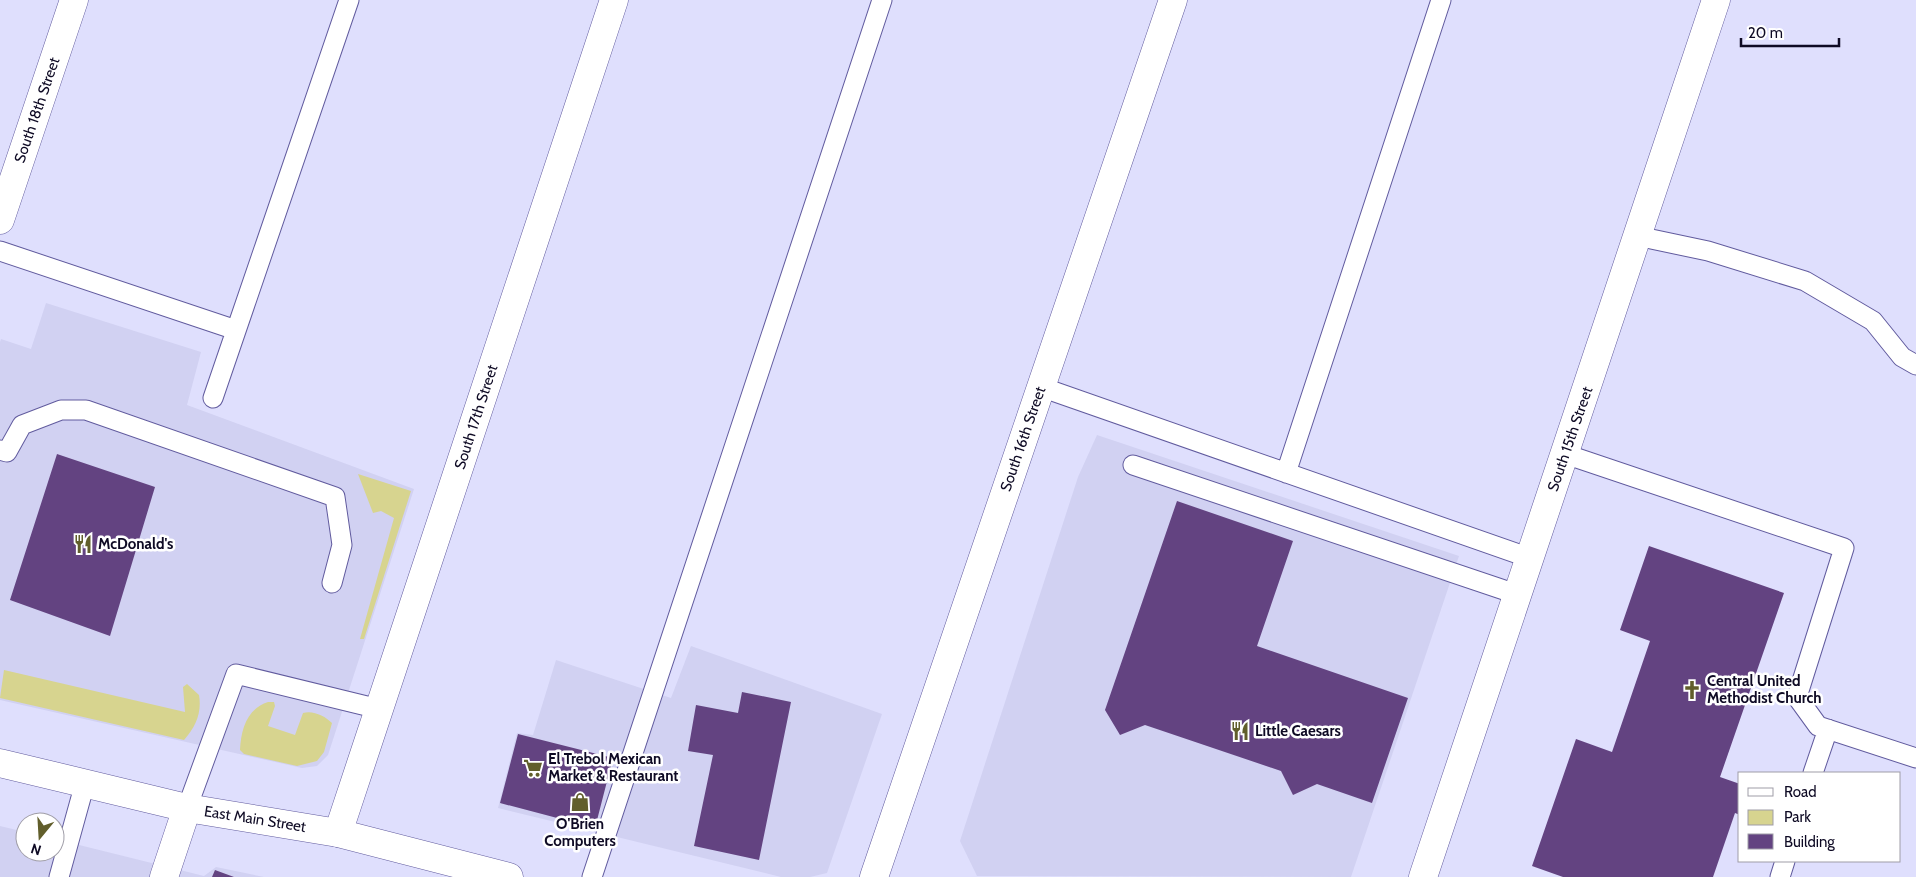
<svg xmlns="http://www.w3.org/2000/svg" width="1916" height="877" font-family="Cabin,sans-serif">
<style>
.built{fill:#d1d1f2}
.green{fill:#d7d48f}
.building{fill:#634381}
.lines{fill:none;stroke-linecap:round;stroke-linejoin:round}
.lane-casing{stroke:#615b9e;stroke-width:21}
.street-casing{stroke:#615b9e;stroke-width:29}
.primary-casing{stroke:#615b9e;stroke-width:29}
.lane{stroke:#fff;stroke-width:19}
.street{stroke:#fff;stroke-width:28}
.primary{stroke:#fff;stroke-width:28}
.labels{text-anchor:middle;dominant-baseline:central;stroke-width:5;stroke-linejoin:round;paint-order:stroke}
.street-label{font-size:15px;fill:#0e0a24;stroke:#fff}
.poi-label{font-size:15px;font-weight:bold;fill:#0e0a24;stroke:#fff;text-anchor:start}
</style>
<rect width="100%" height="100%" fill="#dfdffd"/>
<path class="built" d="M46 303 201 352 187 405 414 489 328 755 317 766 302 768 0 700V342L1 339 31 349Z
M1097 435 1459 556 1351 877 977 876 960 841 1078 477Z
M691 646 882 714 827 873 810 877H781L498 808 517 733 533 735 556 660 671 698Z
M0 826 25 832V852H55V839L204 876 216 867 264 877H0Z"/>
<path class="green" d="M358 474 411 491 364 639H360L394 518 381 511 373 513Z
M4 670 185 712 183 687 187 684 199 695C202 712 196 727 184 740L0 698Z
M268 702H274L275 706 268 726 295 735 303 713C313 710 325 716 332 723L324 752 317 761 297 766 244 754 240 750C241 729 247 709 268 702Z"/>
<path class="building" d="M57 454 155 487 110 636 10 600Z
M1177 501 1293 541 1257 646 1408 698 1372 803 1317 784 1293 795 1281 771 1145 725 1120 735 1105 710Z
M1649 546 1784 593 1720 777 1740 784V815L1735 813 1713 877H1563L1532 866 1576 739 1612 752 1650 641 1620 630Z
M742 692 791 702 759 860 694 846 713 755 688 751 696 705 738 713Z
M518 734 613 758 595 828 500 803Z
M215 870 234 877H212Z"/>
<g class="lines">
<g class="lane-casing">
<path id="lane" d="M1637 236 1708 251 1805 281 1873 321 1902 357 1916 365
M0 251 236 330
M1041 387 1530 558
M213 398 349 0
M0 450 7 452 22 425 61 410H86L335 497 342 545 332 583
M1565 454 1844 548 1797 697 1818 726 1916 758
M1133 465 1516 594
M1286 473 1441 0
M1813 773 1828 729
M187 808 236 674 379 709
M59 877 85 783
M592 877 882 0
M1780 877 1785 861"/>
</g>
<g class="street-casing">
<path id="street" d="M0 220 74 0
M338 833 614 0
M164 877 187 808
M874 877 1173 0
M1423 877 1716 0"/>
</g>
<g class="primary-casing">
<path id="primary" d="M0 763 187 808 338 833 509 877"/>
</g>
<use href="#lane" class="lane"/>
<use href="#street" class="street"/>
<use href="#primary" class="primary"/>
</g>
<defs>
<g id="restaurant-bare" transform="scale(1.5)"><path d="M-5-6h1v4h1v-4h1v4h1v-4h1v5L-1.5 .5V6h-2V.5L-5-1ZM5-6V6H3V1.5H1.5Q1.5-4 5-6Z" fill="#615e2b" stroke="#fff" stroke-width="2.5" paint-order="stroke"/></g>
<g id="church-bare" transform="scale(1.5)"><path d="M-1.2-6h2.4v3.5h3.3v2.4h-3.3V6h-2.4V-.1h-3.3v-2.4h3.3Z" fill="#615e2b" stroke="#fff" stroke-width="2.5" paint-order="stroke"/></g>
<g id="supermarket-bare" transform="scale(1.5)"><path d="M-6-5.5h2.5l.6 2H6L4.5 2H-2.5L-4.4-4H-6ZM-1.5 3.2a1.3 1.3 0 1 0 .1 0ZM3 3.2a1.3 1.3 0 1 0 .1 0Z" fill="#615e2b" stroke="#fff" stroke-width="2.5" paint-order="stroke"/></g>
<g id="shop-bare" transform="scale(1.5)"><path d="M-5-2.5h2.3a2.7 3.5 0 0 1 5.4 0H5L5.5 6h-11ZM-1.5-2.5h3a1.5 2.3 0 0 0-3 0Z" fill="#615e2b" stroke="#fff" stroke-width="2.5" paint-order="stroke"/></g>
</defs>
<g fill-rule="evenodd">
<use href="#restaurant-bare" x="83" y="544"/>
<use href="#church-bare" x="1692" y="690"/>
<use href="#restaurant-bare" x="1240" y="731"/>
<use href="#supermarket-bare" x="533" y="768"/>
<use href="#shop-bare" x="580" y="802"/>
</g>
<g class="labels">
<g class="street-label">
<text transform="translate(37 110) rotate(-71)">South 18th Street</text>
<text transform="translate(476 417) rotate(-72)">South 17th Street</text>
<text transform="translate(1023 439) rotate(-71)">South 16th Street</text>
<text transform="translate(1570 439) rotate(-71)">South 15th Street</text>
<text transform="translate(255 819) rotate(9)">East Main Street</text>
</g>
<g class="poi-label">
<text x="98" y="544">McDonald's</text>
<text x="1707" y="681">Central United<tspan x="1707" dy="17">Methodist Church</tspan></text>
<text x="1255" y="731">Little Caesars</text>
<text x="548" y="759">El Trebol Mexican<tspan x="548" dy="17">Market &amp; Restaurant</tspan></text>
<text x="580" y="824" text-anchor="middle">O'Brien<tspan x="580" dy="17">Computers</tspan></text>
</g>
</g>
<rect x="1738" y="772" width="162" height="90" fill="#ffffff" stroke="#9f9da7"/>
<rect x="1748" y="788" width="25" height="8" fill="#ffffff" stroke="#9f9da7"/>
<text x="1784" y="797" font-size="15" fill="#0e0a24">Road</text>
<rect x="1748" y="810" width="25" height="15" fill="#d7d48f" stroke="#9f9da7"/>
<text x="1784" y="822" font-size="15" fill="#0e0a24">Park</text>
<rect x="1748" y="834" width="25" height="15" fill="#634381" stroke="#9f9da7"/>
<text x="1784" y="847" font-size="15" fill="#0e0a24">Building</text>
<g transform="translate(40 837) rotate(198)"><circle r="24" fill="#ffffff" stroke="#9f9da7"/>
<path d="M0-4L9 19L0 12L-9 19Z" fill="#615e2b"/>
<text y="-8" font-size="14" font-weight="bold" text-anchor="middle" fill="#0e0a24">N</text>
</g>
<path d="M1741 38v8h98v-8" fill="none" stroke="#0e0a24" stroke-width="2.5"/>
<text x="1748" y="38" font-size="15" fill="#0e0a24" stroke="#ffffff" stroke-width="4" paint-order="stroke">20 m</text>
</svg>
